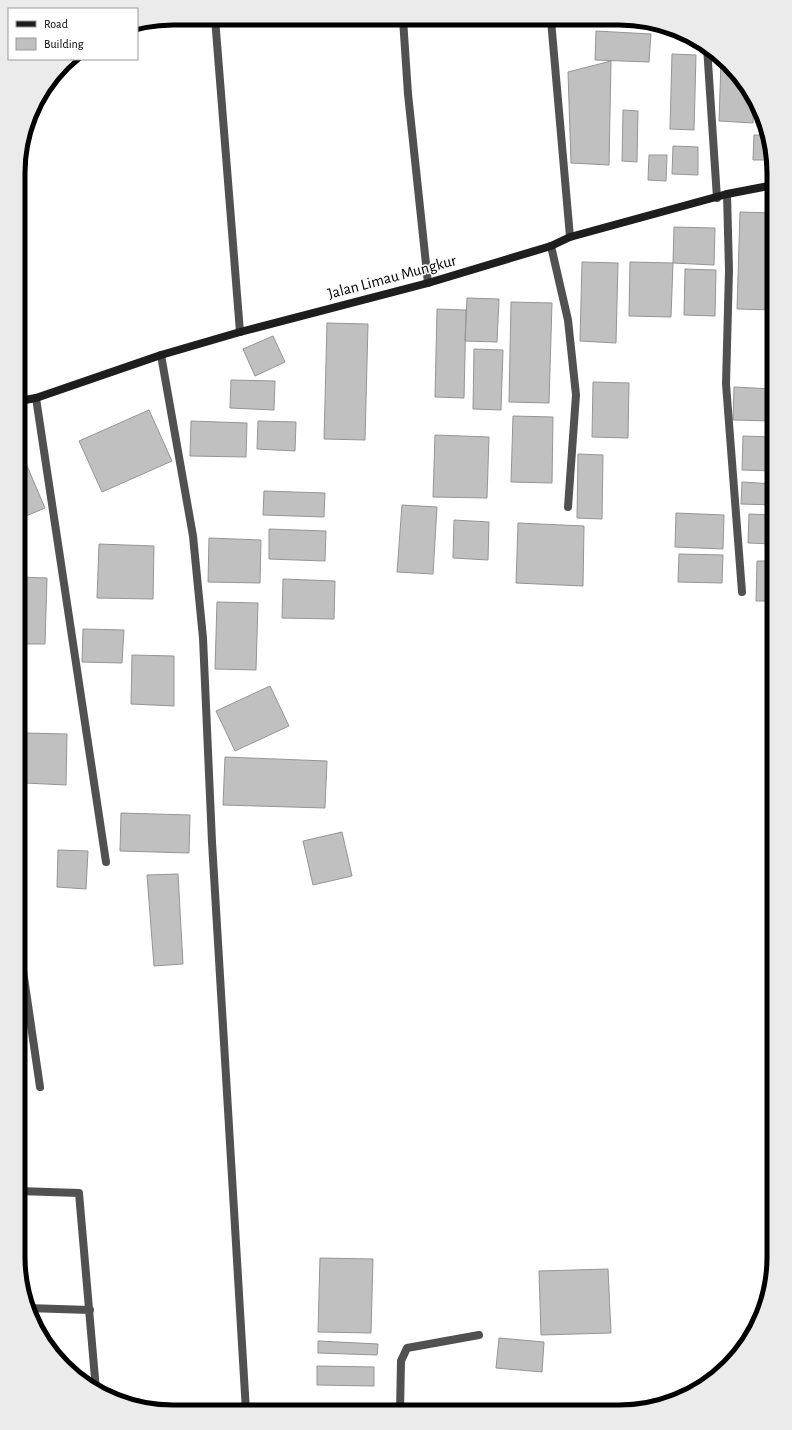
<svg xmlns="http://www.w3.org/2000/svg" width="792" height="1430" font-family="'Alegreya Sans',sans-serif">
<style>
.building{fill:#c0c0c0;stroke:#959595}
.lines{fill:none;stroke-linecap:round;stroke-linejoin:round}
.street{stroke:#515151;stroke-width:8}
.secondary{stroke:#1e1e1e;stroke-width:8}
.labels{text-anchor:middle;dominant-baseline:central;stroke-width:3;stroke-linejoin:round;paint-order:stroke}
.street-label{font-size:16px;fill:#000;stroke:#fff}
.rim{fill:none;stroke:#000;stroke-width:5}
</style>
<rect width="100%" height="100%" fill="#fff"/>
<path class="building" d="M596 31 651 34 649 62 595 60Z
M672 54 696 55 694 130 670 129Z
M611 61 609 165 571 163 568 72Z
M721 62H726L748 87 754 99 753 123 719 121Z
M623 110 638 111 637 162 622 161Z
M754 135H768L772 160H753Z
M673 146 698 147V175L672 174Z
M649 155H667L666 181 648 180Z
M740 212 774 213V310L737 309Z
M674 227 715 228 714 265 673 263Z
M582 262 618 263 616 343 580 341Z
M630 262 673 263 671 317 629 316Z
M685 269 716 270 715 316 684 315Z
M467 298 499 299 497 342 465 341Z
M511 302 552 303 549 403 509 402Z
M437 309 466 310 464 398 435 397Z
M327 323 368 324 365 440 324 439Z
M273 336 285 362 255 376 243 349Z
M474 349 503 350 501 410 473 409Z
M231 380 275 381 274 410 230 408Z
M593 382 629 383 628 438 592 437Z
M734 387 773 389V421L733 420Z
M149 410 172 461 102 492 79 441Z
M513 416 553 417 552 483 511 482Z
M191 421 247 423 246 457 190 456Z
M258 421 296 422 295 451 257 449Z
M435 435 489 437 487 498 433 497Z
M743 436 774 437V471L742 470Z
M19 447 45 508 19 519Z
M578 454 603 455 602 519 577 518Z
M742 482 774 484V505L741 504Z
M264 491 325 493 324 517 263 515Z
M402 505 437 507 433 574 397 572Z
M676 513 724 515 723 549 675 547Z
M749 514 774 515V544L748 543Z
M454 520 489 522 488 560 453 558Z
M518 523 584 526 583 586 516 583Z
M269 529 326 531 325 561 269 559Z
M209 538 261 540 260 583 208 582Z
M99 544 154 546 153 599 97 598Z
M679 554 723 555 722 583 678 582Z
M757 561H774V601H756Z
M19 577 47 578 45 644H19Z
M283 579 335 581 334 619 282 618Z
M217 602 258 603 256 670 215 669Z
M83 629 124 630 122 663 82 662Z
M132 655 174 656V706L131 704Z
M270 686 289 726 235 751 216 711Z
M26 733 67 734 66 785 25 783Z
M225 757 327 761 325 808 223 805Z
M121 813 190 815 189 853 120 851Z
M342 832 352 876 313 885 303 841Z
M58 850 88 851 86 889 57 887Z
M178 874 183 964 154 966 147 875Z
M320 1258 373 1259 371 1333 318 1332Z
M608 1269 611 1333 541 1335 539 1271Z
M499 1338 544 1342 542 1372 496 1368Z
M318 1341 378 1344 377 1355 318 1353Z
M317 1366 374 1367V1386L317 1385Z"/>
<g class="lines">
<path class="street" d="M215 18 240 332
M403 19 408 94 428 283
M551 20 570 237
M707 47 717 198
M727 194 729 270 726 384 742 592
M551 246 568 320 576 395 568 507
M161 355 193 536 203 638 212 842 246 1411
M36 398 106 862
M18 966 22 964 40 1087
M18 1191 79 1193 96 1390
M27 1308 90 1310
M400 1411 401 1361 407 1348 479 1335"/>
<path class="secondary" d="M19 401 36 398 161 355 240 332 428 283 551 246 570 237 727 194 774 185"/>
</g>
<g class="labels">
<g class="street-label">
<text transform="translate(392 277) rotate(-15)">Jalan Limau Mungkur</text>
</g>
</g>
<path d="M0 0H792V1430H0ZM173 25H619A148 148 0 0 1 767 173V1257A148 148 0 0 1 619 1405H173A148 148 0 0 1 25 1257V173A148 148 0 0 1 173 25Z" fill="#ebebeb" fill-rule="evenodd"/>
<path class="rim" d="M173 25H619A148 148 0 0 1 767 173V1257A148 148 0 0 1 619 1405H173A148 148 0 0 1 25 1257V173A148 148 0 0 1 173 25Z"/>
<rect x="8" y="8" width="130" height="52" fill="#ffffff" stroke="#999999"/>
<rect x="16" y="21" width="20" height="6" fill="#1e1e1e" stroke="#999999"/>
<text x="44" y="28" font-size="12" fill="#000000">Road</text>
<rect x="16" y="38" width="20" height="12" fill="#c0c0c0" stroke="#999999"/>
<text x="44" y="48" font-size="12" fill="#000000">Building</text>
</svg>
